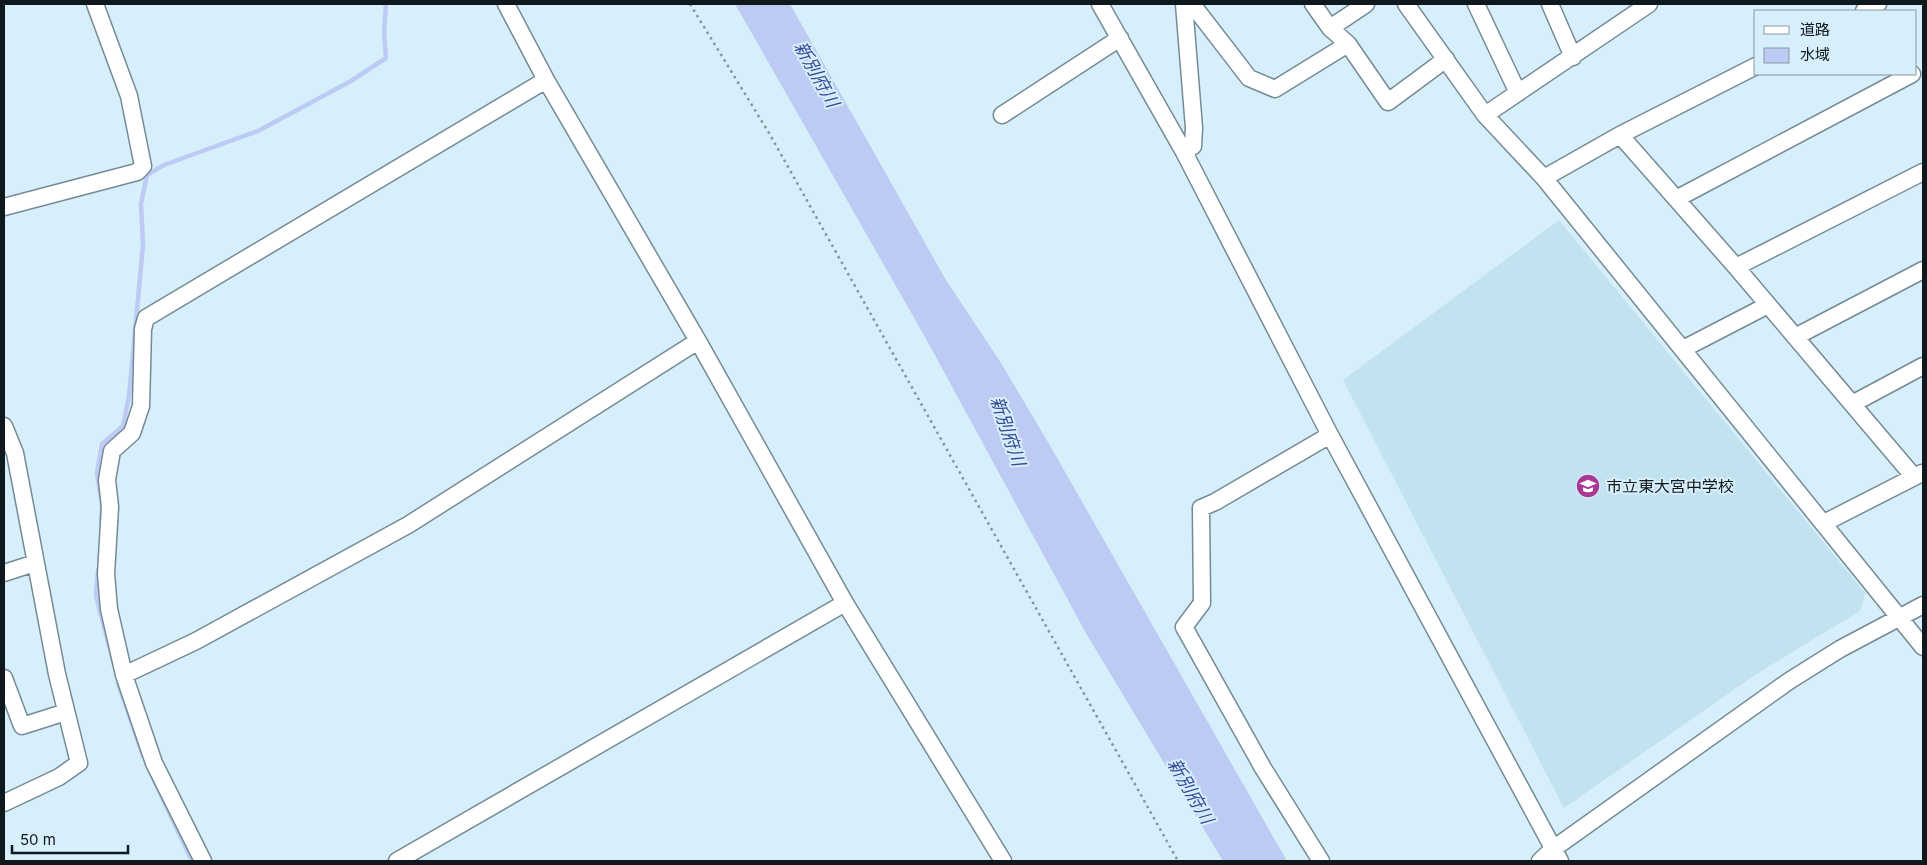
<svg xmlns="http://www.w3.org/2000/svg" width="1927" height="865" font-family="Inter,'Noto Sans JP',sans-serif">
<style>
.built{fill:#c2e2f0}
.water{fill:#bdcbf4}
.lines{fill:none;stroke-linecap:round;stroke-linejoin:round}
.stream{stroke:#bdcbf4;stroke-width:4.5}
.minor-casing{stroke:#748b95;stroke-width:19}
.path{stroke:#83959e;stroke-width:2.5;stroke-dasharray:2.5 4;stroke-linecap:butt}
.minor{stroke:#fff;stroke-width:16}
.labels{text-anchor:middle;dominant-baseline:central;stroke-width:4;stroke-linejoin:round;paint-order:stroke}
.poi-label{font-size:16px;fill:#0f181c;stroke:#d7effb;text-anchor:start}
.water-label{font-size:18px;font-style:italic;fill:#374997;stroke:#d7effb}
</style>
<rect width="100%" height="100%" fill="#d7effb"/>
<path class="built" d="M1559 220 1865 593 1860 611 1758 673 1564 808 1343 380Z"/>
<path class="water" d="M735 4H790L946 280 1001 363 1052 449 1287 861H1223L1087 635 925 337Z"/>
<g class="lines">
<path class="stream" d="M101 520 102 505 97 473 102 444 123 426 129 396 143 245 141 204 147 175 164 165 258 131 351 81 386 58 384 32 386 4
M98 570 96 596 114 665
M118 683 143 756
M147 765 192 861"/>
<g class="minor-casing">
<path id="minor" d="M506 4 546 80 698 341 845 603 1003 861
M1100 4 1184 152 1330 435 1560 861
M1184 4 1194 128 1193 146 1184 152
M1192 4 1249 78 1275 89 1348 44
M1313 4 1330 28 1348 44 1388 102 1446 59
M1406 4 1485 115 1544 178 1923 647
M1476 4 1518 93
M1550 4 1573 57
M1864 11 1878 4
M1330 28 1366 4
M1002 115 1120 38
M1485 115 1649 4
M1620 135 1736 267 1914 477
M1544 178 1620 135 1756 66
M1676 199 1912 74
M4 207 137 172 143 166 129 96 95 4
M1736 267 1923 172
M1795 337 1923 270
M1683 349 1768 305
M1852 404 1923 366
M4 426 15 453 57 674 79 763 59 777 4 803
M1824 523 1922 473
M4 573 35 563
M124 675 196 641 408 525 698 341
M4 678 22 726 66 712
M203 861 154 763 124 675 109 609 106 574 110 507 107 480 112 451 132 433 141 406 143 329 146 318 546 80
M397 861 845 603
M1321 861 1263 768 1184 627 1202 603 1201 508 1215 502 1330 435
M1540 861 1553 849 1789 681 1840 649 1923 605"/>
</g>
<path class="path" d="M690 4 769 133 1178 861"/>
<use href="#minor" class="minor"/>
</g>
<defs>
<g id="school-disc" transform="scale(1.25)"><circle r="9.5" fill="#a93895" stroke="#d7effb"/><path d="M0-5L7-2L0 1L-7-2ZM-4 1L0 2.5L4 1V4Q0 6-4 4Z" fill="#fff"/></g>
</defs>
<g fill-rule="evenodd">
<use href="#school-disc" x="1588" y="486"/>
</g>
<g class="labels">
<g class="poi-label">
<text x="1606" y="486">市立東大宮中学校</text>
</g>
<g class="water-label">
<text transform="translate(817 74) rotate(61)">新別府川</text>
<text transform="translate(1008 431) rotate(71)">新別府川</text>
<text transform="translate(1191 791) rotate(60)">新別府川</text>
</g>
</g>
<rect width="1927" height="865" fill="none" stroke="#0f181c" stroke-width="10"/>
<rect x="1754" y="10" width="162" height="65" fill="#d7effb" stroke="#8799a2"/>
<rect x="1764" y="26" width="25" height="8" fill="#ffffff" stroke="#8799a2"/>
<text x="1800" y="35" font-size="15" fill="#0f181c">道路</text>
<rect x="1764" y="48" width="25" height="15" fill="#bdcbf4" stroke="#8799a2"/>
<text x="1800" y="60" font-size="15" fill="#0f181c">水域</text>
<path d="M12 845v8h116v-8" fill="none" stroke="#0f181c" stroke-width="2.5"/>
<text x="20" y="845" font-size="15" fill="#0f181c" stroke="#d7effb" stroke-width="4" paint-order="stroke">50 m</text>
</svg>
